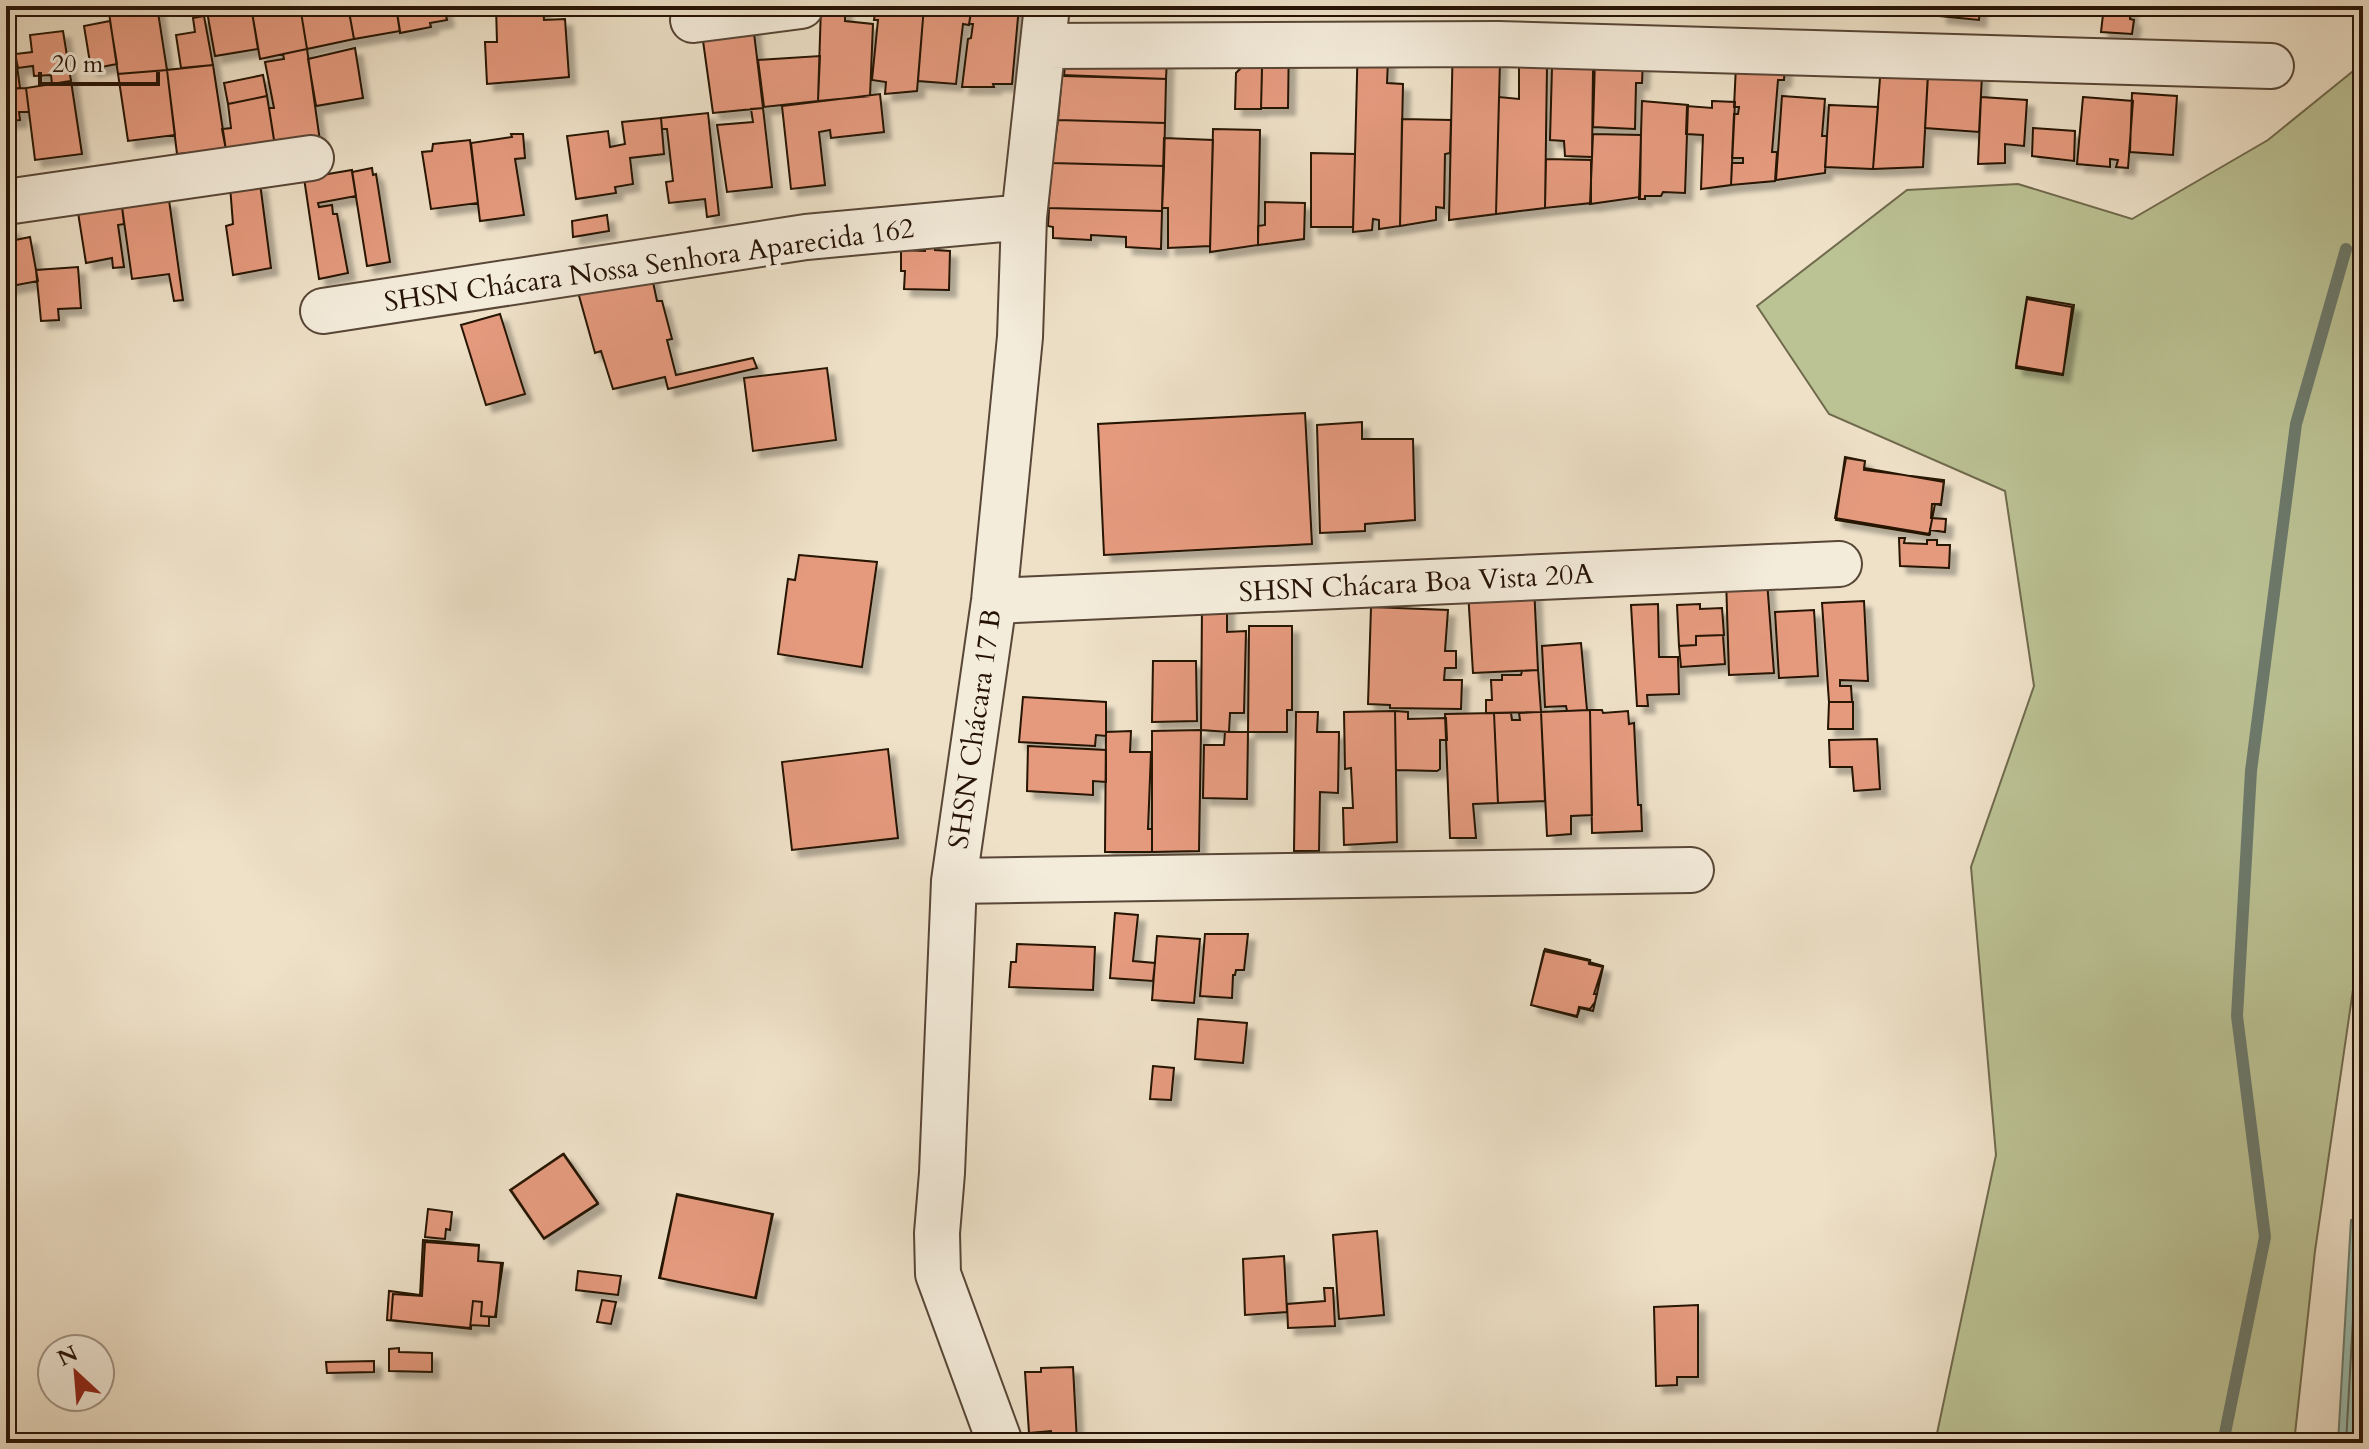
<svg xmlns="http://www.w3.org/2000/svg" width="2369" height="1449" font-family="Cardo,serif">
<style>
.green{fill:#bbc294;stroke:#706a4d;stroke-width:2}
.water{fill:#9bbeb0;stroke:#6c7a6c;stroke-width:2}
.lines{fill:none;stroke-linecap:round;stroke-linejoin:round}
.shore{stroke:#60685b;stroke-width:2}
.stream{stroke:#6c7a6c;stroke-width:12}
.building{fill:#e59a7e;stroke:#261306;stroke-width:2;filter:url(#shadow)}
.minor-casing{stroke:#584636;stroke-width:48}
.minor{stroke:#f4ecdb;stroke-width:44}
.labels{text-anchor:middle;dominant-baseline:central;stroke-width:8;stroke-linejoin:round;paint-order:stroke}
.street-label{font-size:28px;fill:#261306;stroke:#f4ecdb}
</style>
<defs>
<filter id="shadow"><feDropShadow dx="7" dy="7" stdDeviation="2" flood-color="#0004"/></filter>
</defs>
<rect width="100%" height="100%" fill="#eee1c8"/>
<filter id="stains"><feTurbulence type="fractalNoise" baseFrequency=".0025" numOctaves="4"/><feColorMatrix values="0 0 0 0 .2 0 0 0 0 .09 0 0 0 0 .02 0 0 0 .5 -.17"/></filter>
<radialGradient id="worn" r=".72"><stop offset=".6" stop-color="#630" stop-opacity="0"/><stop offset="1" stop-color="#630" stop-opacity=".3"/></radialGradient>
<path class="green" d="M2363 63V921L2315 1251 2294 1443H1935L1996 1155 1971 867 2034 686 2005 491 1829 414 1757 306 1907 190 2018 184 2132 219 2268 140Z"/>
<path class="water" d="M2363 1217V1443H2338L2351 1220Z"/>
<g class="lines">
<path class="shore" d="M2346 1443 2358 1230 2363 1225
M2356 1443 2363 1324"/>
<path class="stream" d="M2223 1443 2265 1237 2237 1016 2251 771 2296 424 2346 249"/>
</g>
<path class="building" d="M108 6H157L167 70 118 74Z
M206 6H251L258 49 215 56Z
M251 6H300L307 49 260 59Z
M300 6H348L354 39 307 49Z
M348 6H396L400 31 354 39Z
M396 6H444L447 20 430 23 431 27 400 33Z
M543 6 544 20 565 19 569 77 487 84 485 42H497L496 7Z
M821 6H845V21L873 24 870 96 818 101Z
M876 6H924L917 91 885 94 886 82 872 80 878 20H874Z
M924 6H972L969 25 963 24 956 84 918 81Z
M972 6H1019L1012 84H993L994 87H962L968 39 971 38 973 24H969Z
M1941 6H1980L1979 20 1940 16Z
M2104 6H2131L2130 19 2134 20 2132 34 2101 32Z
M751 8 763 108 713 113 699 12Z
M204 16 213 65 181 68 176 35 195 32 193 18Z
M110 21 117 64 91 69 84 26Z
M63 31 71 81 52 84 51 75 34 76 33 66 18 68 15 54 32 52 30 35Z
M1068 31 1167 57 1166 79 1064 76Z
M1263 34 1289 36 1288 108H1261Z
M1453 37 1500 61 1496 214 1449 220Z
M1358 38H1389L1387 83 1403 84 1400 226 1379 229V220L1373 219 1372 230 1353 232Z
M1519 42 1547 66 1545 208 1496 214 1499 97 1519 99Z
M1737 45 1786 47 1784 80H1778L1772 152H1777L1775 181 1731 185 1732 163H1743V158H1732L1734 114H1738L1739 107H1734Z
M355 48 363 98 316 106 308 59Z
M307 49 320 141 275 146 269 108H274L265 62 284 59 283 54Z
M15 51 20 88 6 89V52Z
M1882 52 1929 57 1923 167 1873 169Z
M1929 54 1983 57 1979 132 1925 128Z
M820 56 818 101 764 107 758 60Z
M1595 59 1643 60 1642 83H1636L1635 129 1593 127Z
M213 65 226 150 177 154 167 70Z
M1242 67H1262L1261 109H1235L1236 73Z
M1552 67H1593L1592 157 1565 156 1564 141 1550 140Z
M167 70 175 135 128 141 118 74Z
M263 75 267 96 228 104 224 83Z
M1062 75 1166 79 1165 123 1058 120Z
M71 81 82 154 35 160 26 88Z
M26 88 29 112H19L20 120 6 121V89Z
M2132 93 2177 96 2173 155 2130 152Z
M880 94 884 132 831 138 830 130 819 132 825 185 791 189 782 106Z
M267 96 275 146 226 150 222 129 231 128 228 104Z
M1782 96 1825 99 1822 136H1827L1825 173 1776 180Z
M1981 97 2027 100 2024 146 2005 144V163L1978 164Z
M2083 97 2133 101 2128 168 2116 167 2118 160 2110 159V167L2077 164Z
M1642 101 1688 105 1685 193 1663 192 1661 196H1645V199H1639Z
M1712 101 1735 102 1731 185 1701 189 1703 135 1686 134 1687 106 1712 108Z
M1829 105 1878 107 1873 169 1825 167Z
M763 108 772 187 727 192 717 125 753 122 751 109Z
M708 113 719 215 707 217 705 199 669 203 666 182 673 181 667 129H662L661 118Z
M661 118 664 154 630 158 633 184 615 187 616 193 576 199 567 136 608 131 610 147 625 144 622 122Z
M1402 119 1451 120 1450 153 1445 154 1444 208 1436 207V220L1400 226Z
M1058 120 1165 123 1164 166 1052 163Z
M2033 128 2075 131 2074 161 2032 156Z
M1213 129 1260 130 1258 245 1210 252Z
M511 134H523L525 158 515 159 524 215 480 221 471 143 512 137Z
M1593 134 1641 135 1640 197 1590 204Z
M1164 138 1213 140 1210 246 1168 248V208H1162Z
M470 140 478 203 431 209 422 152 432 151 433 144Z
M1311 153 1355 154 1353 227H1311Z
M1546 159 1591 160V203L1545 208Z
M1052 163 1164 166 1162 211 1048 208Z
M372 168 373 175 376 174 390 262 367 266 352 172Z
M352 170 356 196 318 203 319 207 332 205 333 214H337L348 273 319 279 304 178Z
M260 183 271 268 233 275 226 226 233 224 230 186Z
M76 200 122 207 124 224 118 225 124 267 113 268 112 258 86 263Z
M169 200 183 300 174 301 169 274 132 279 122 207Z
M1265 202 1305 203 1304 239 1258 245V226L1265 225Z
M1049 208 1162 211 1161 249 1126 247V237L1091 235V240L1053 238V227L1048 226Z
M607 215 609 231 573 237 572 221Z
M12 227 15 240 30 237 38 281 6 287V229Z
M925 240H935V250L950 251 949 290 904 289 905 271H901V250L925 251Z
M78 267 81 308 58 309 59 320 41 321 36 270Z
M650 268 657 301H662L672 339 667 340 676 375 753 358 757 368 668 389 665 377 613 389 601 351 595 353 576 285Z
M2027 297 2074 305 2063 374 2016 366Z
M2027 299 2072 307 2063 375 2016 368Z
M500 314 525 394 486 405 461 325Z
M827 368 836 440 753 451 744 378Z
M1305 413 1312 544 1104 555 1098 424Z
M1362 422V439H1413L1415 520 1365 524V531L1320 533 1317 425Z
M1845 457 1865 461 1864 468 1944 482 1941 505 1935 504 1929 535 1836 520Z
M1846 458 1865 461 1864 470 1944 480 1941 504H1932L1931 518 1946 519 1945 532 1930 530V534L1835 518Z
M1899 538H1905L1904 543 1927 544V540H1937V545H1950L1949 568 1900 566Z
M799 555 877 562 862 667 778 654 788 579 795 580Z
M1726 578 1767 581 1774 673 1729 675Z
M1534 586 1538 670 1473 673 1468 591Z
M1864 601 1868 681 1840 680V686H1851L1852 702H1829L1822 603Z
M1227 603V632L1246 631 1244 713H1230L1229 732 1201 730 1202 604Z
M1658 604 1659 657H1678L1679 694 1647 695 1648 706H1637L1631 605Z
M1700 604V609L1722 608 1724 635 1696 636V645L1679 646 1677 605Z
M1371 607 1448 610 1445 651H1456V668H1445L1444 680H1462L1461 709 1390 708V705L1368 704Z
M1814 610 1818 676 1779 678 1775 612Z
M1249 626H1292V710H1287V732H1248Z
M1723 635 1725 664 1681 667 1679 646 1696 645V636Z
M1581 643 1587 710 1567 711 1566 706 1545 707 1542 646Z
M1153 661H1196L1197 721 1152 722Z
M1538 670 1541 712 1486 713V700H1492L1491 680H1502V675H1521L1522 671Z
M1023 697 1106 702V736L1096 735 1095 746 1019 742Z
M1829 702H1853V729H1828Z
M1590 710 1592 815 1571 816V834L1547 836 1541 712Z
M1590 710H1602L1603 713 1628 711 1629 724 1634 723 1638 805H1641L1642 831 1592 833Z
M1395 711 1397 842 1344 845 1343 808H1353L1351 768 1345 769 1344 712Z
M1395 711 1408 712V719L1446 718 1447 740H1440V769L1437 771 1396 770Z
M1296 712H1318L1317 732H1339L1338 793 1320 792 1319 851H1294Z
M1541 712 1545 801 1498 803 1494 713H1511L1512 720H1520L1519 713Z
M1494 713 1498 803 1473 804 1476 838H1450L1445 714Z
M1201 730 1199 851 1152 852V731Z
M1131 731 1130 752H1151L1148 829H1152V852H1105L1106 732Z
M1225 732H1248L1247 799 1203 798 1204 745H1224Z
M1877 739 1880 789 1854 791 1852 767H1830L1829 740Z
M1028 746 1106 750V782L1093 781V795L1027 791Z
M888 749 898 838 792 850 782 762Z
M1115 913 1138 915 1133 961 1155 963 1153 981 1110 978Z
M1205 934H1248L1244 970H1236L1235 975H1233L1232 998 1200 996Z
M1157 936 1200 939 1194 1003 1152 1000Z
M1017 944 1095 947 1093 990 1009 987 1011 962H1016Z
M1545 949 1590 960 1589 962 1603 966 1594 994H1597L1595 1002 1590 1009 1579 1007 1577 1016 1531 1005Z
M1544 951 1590 961 1589 964 1603 967 1593 1011 1580 1008 1577 1017 1531 1005Z
M1198 1019 1247 1023 1243 1063 1195 1059Z
M1153 1066 1174 1068 1171 1100 1150 1099Z
M563 1154 598 1204 544 1239 510 1190Z
M564 1154 598 1203 544 1238 511 1190Z
M677 1194 773 1214 755 1298 659 1278Z
M677 1195 772 1214 756 1298 660 1278Z
M428 1209 452 1212 450 1230 446 1229 445 1239 425 1237Z
M1377 1231 1384 1315 1339 1319 1333 1235Z
M423 1240 479 1245 478 1261 501 1263 496 1317 481 1316 482 1302 473 1301 470 1328 387 1320 389 1291 420 1295Z
M425 1242 479 1246 478 1261 503 1263 495 1317H489V1326L471 1325V1329L391 1320 393 1294 422 1296Z
M1284 1256 1287 1312 1245 1315 1243 1259Z
M578 1271 621 1276 618 1295 576 1290Z
M1324 1288H1333L1335 1326 1288 1328 1287 1304 1325 1301Z
M602 1300 616 1302 611 1324 597 1322Z
M1698 1305V1377H1677V1385L1656 1386 1654 1307Z
M399 1348V1352L432 1353V1372L389 1371V1349Z
M374 1361V1372L327 1373 326 1362Z
M1073 1367 1077 1443H1052L1051 1431 1029 1433 1025 1372H1041V1368Z"/>
<g class="lines">
<g class="minor-casing">
<path id="minor" d="M693 20 801 6
M1044 46 1498 44 2271 66
M6 202 311 158
M323 311 806 237 1024 217
M994 601 1839 564
M954 881 1691 870
M1000 1443 938 1274 937 1233 942 1173 954 881 994 601 1020 337 1024 217 1047 6"/>
</g>
<use href="#minor" class="minor"/>
</g>
<g class="labels">
<g class="street-label">
<text transform="translate(649 265) rotate(-8)">SHSN Chácara Nossa Senhora Aparecida 162</text>
<text transform="translate(1416 583) rotate(-3)">SHSN Chácara Boa Vista 20A</text>
<text transform="translate(975 729) rotate(-82)">SHSN Chácara 17 B</text>
</g>
</g>
<rect width="2369" height="1449" fill="none" stroke="#eee1c8" stroke-width="32"/>
<rect x="8" y="8" width="2353" height="1433" fill="none" stroke="#261306" stroke-width="4"/>
<rect x="16" y="16" width="2337" height="1417" fill="none" stroke="#261306" stroke-width="2"/>
<g transform="translate(76 1373) rotate(334)"><circle r="38" fill="#f4ecdb" stroke="#a29586" stroke-width="2"/>
<path d="M0-6L14 30L0 20L-14 30Z" fill="#8f2418"/>
<text y="-12" font-size="22" font-weight="bold" text-anchor="middle" fill="#261306">N</text>
</g>
<path d="M40 72v12h118v-12" fill="none" stroke="#261306" stroke-width="4"/>
<text x="52" y="72" font-size="24" fill="#261306" stroke="#f4ecdb" stroke-width="6" paint-order="stroke">20 m</text>
<rect width="100%" height="100%" filter="url(#stains)"/>
<rect width="100%" height="100%" fill="url(#worn)"/>
</svg>
